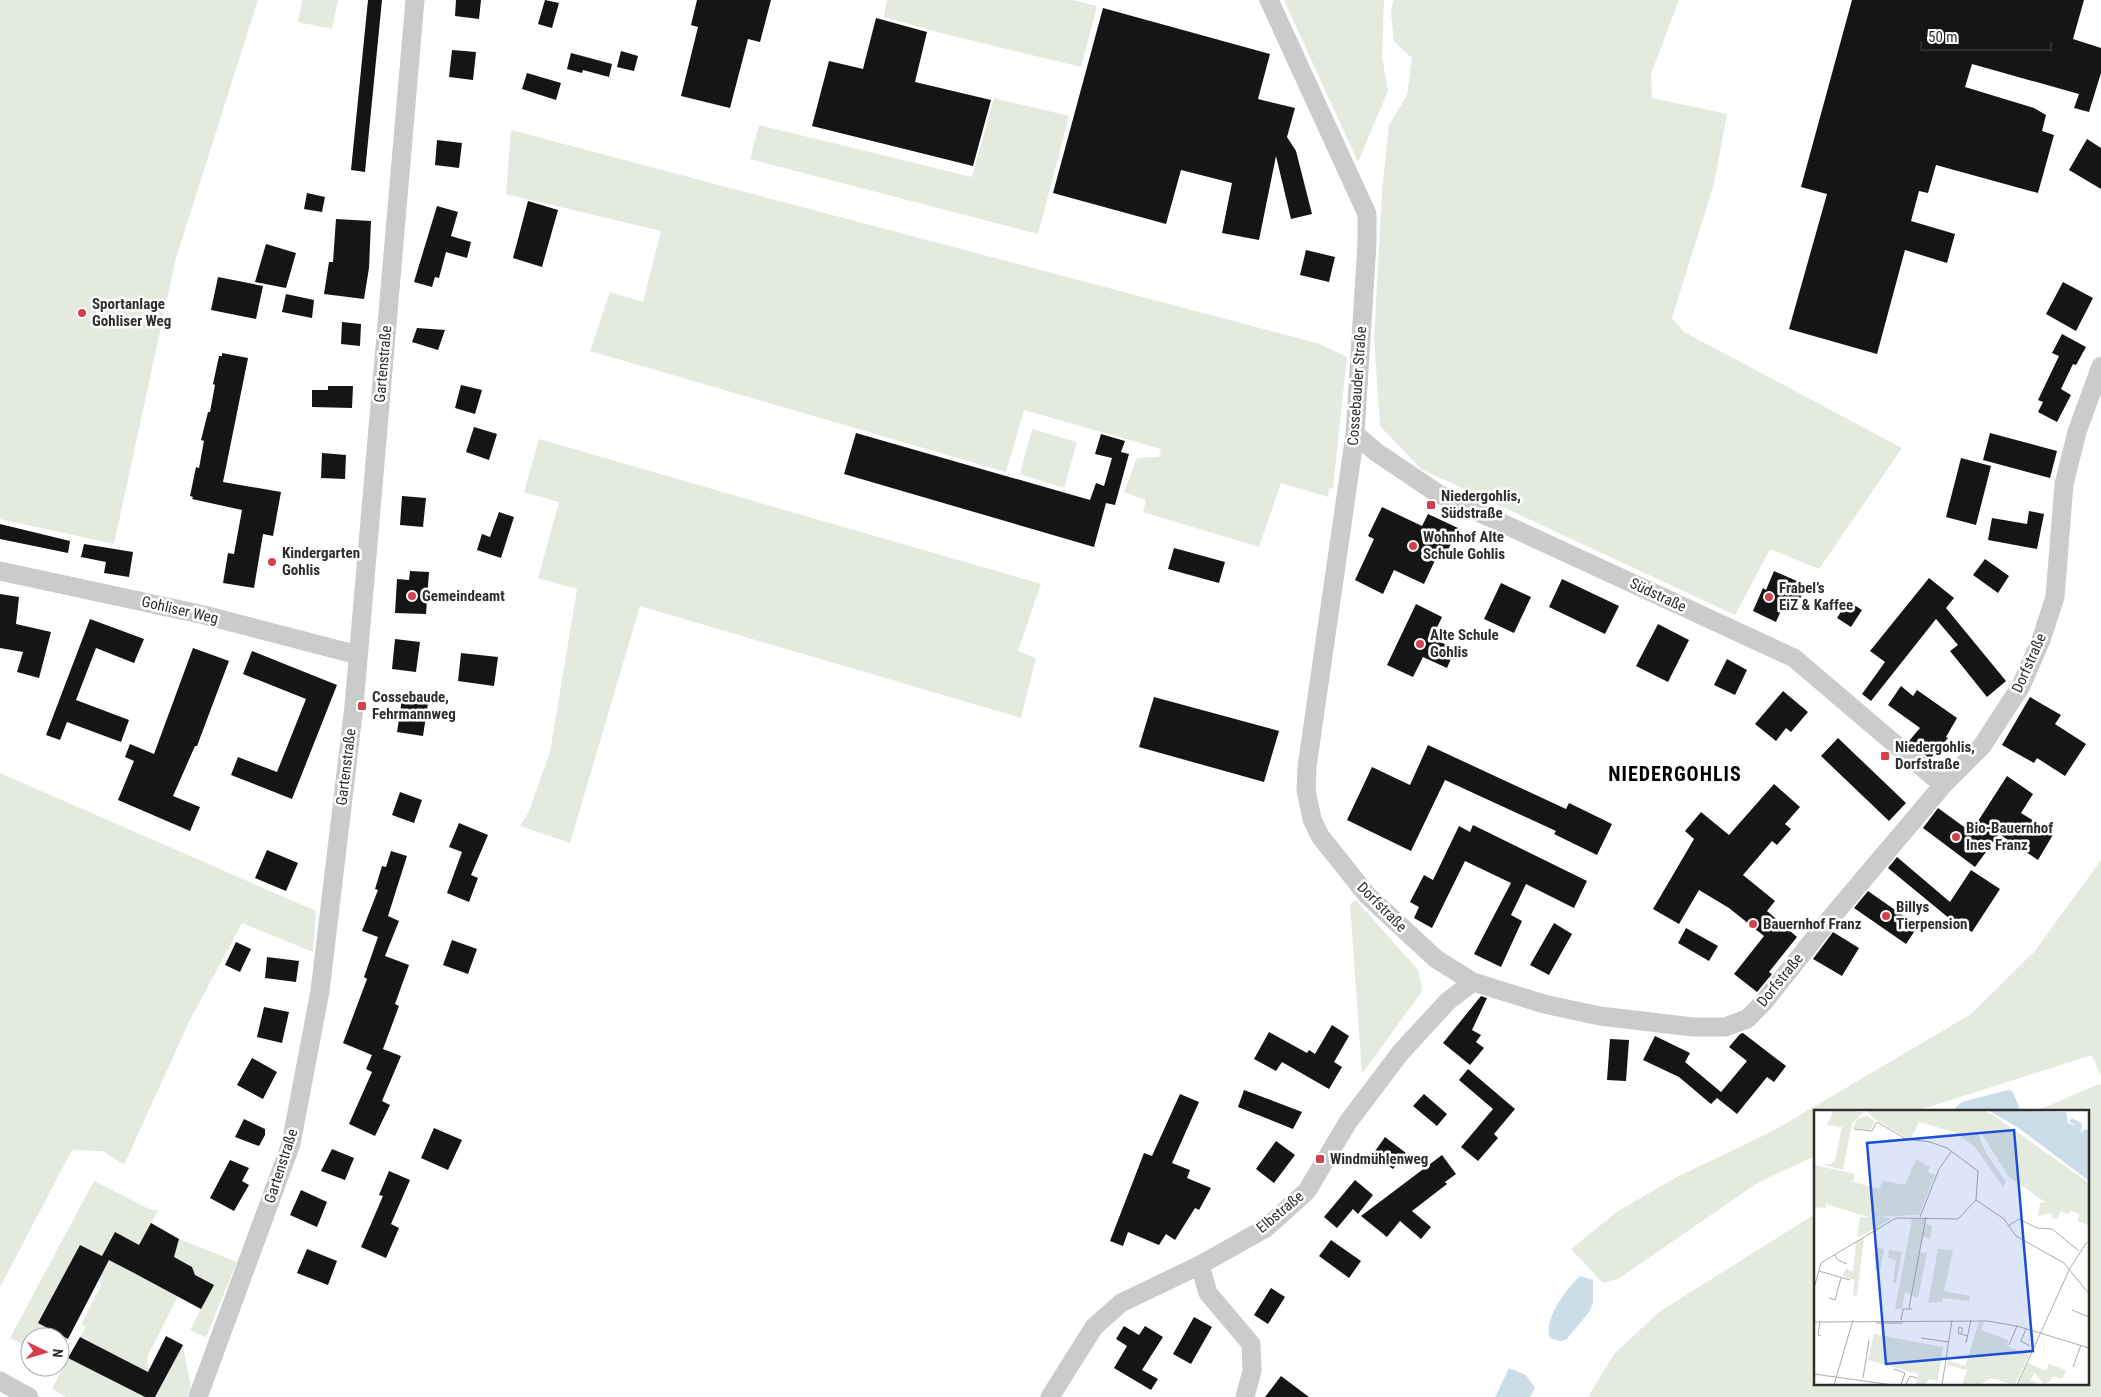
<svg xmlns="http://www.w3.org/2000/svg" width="2101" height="1397" font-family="'Roboto Condensed',sans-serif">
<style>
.green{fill:#e4eadd}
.water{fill:#cbdde8}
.building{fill:#151515}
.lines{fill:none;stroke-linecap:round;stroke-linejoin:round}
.minor{stroke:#cbcbcb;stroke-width:19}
.poi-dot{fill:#d4404e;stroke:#fff;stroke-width:2}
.labels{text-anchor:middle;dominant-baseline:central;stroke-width:5;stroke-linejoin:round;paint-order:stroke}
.poi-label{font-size:15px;font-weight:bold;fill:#2e2e2e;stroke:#fff;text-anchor:start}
.street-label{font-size:15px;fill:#2e2e2e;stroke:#fff}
.district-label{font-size:20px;font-weight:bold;letter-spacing:1px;fill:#000;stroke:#fff}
.inset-river{fill:none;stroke:#cbdde8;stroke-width:2.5}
.inset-road{fill:none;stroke:#ababab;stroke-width:1}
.view{fill:#1d4ed8;fill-opacity:0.15;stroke:#1d4ed8;stroke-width:2.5}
.inset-edge{fill:none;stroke:#2e2e2e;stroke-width:2.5}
</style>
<rect width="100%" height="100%" fill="#fff"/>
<path class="green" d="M0 0H258L176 258 114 544 0 519Z
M302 0H338L332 29 298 22Z
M887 0H1072L1097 6 1081 67 933 31 884 17Z
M1284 0H1384L1382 57 1388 91 1358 162Z
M1393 0H1679L1651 74 1652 98 1727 114 1714 184 1672 318 1684 332 1902 448 1819 569 1770 549 1735 615 1421 469 1380 426 1374 339 1382 192 1389 125 1407 95 1412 58 1394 42 1391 13Z
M994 98 1069 116 1038 234 750 159 759 125 972 177Z
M511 130 1320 344 1347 357 1333 488 1329 489 1328 497 1281 483 1259 547 1143 512 1146 500 1124 492 1137 458 1159 457 1161 449 1024 410 1006 472 590 351 610 292 643 302 661 231 506 194Z
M1032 429 1077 442 1064 488 1020 474Z
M539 439 1041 584 1018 651 1036 658 1021 718 640 606 570 843 520 826 529 811 550 752 577 589 538 578 559 502 524 492Z
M0 773 316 911 313 952 242 923 189 1022 124 1165 103 1151 72 1150 0 1287Z
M2101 860V1076L2092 1055 1916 1111H1815V1156L1759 1182 1618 1279 1603 1283 1571 1249 1618 1211 1677 1177 1773 1131 1971 1014 2035 951Z
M1356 900 1419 971 1422 991 1362 1074 1350 904Z
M2101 1083V1397H1588L1614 1354 1659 1312 1815 1214V1383H2087V1111H2036Z
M94 1181 147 1208 158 1211 139 1245 102 1256 80 1245 38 1323 68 1339 60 1352V1337H30V1348L10 1338Z
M179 1239 237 1262 206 1337 190 1330 201 1309 172 1263Z
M109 1260 178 1296 147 1357 148 1372 80 1337 86 1327 81 1324 102 1284 98 1281Z
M183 1345 191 1388 187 1397H155Z
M68 1358 145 1397H66L52 1389Z"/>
<path class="water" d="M2008 1090 2012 1091 2019 1106 2018 1111H1956L1955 1108 1962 1102Z
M1580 1276 1593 1280V1302L1590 1311 1566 1340 1560 1341 1550 1338C1543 1318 1567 1289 1580 1276Z
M1509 1368 1526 1375 1535 1388 1530 1397H1495Z"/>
<path class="building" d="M368 0H382L365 172 351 170Z
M456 0H481L479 19 455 16Z
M545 0 559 3 552 28 538 24Z
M697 0H771L760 42 748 39 730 108 681 96 698 27 691 25Z
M1852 0H2084L2073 39 2101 48V73L2089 112 2074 108 2079 94 1972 64 1965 87 2034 108 2046 115 2042 131 2054 135 2038 193 1936 165 1928 193 1919 191 1911 221 1955 234 1947 263 1905 250 1877 354 1789 329 1827 194 1801 187Z
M1103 8 1270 54 1258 99 1295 108 1287 137 1296 151 1312 214 1291 219 1276 156 1259 240 1222 233 1232 183 1181 170 1166 224 1053 193Z
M876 18 927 32 915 82 991 100 973 166 812 126 829 61 863 69Z
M452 50 476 52 473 80 449 77Z
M621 51 638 56 634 71 617 67Z
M571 53 612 64 609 77 583 70 582 73 567 69Z
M527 73 561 83 556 100 522 89Z
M2087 139 2101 148V189L2069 170Z
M437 140 462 143 459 168 435 165Z
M307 193 325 197 322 212 304 209Z
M528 201 558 210 542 267 513 258Z
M437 206 458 212 451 236 471 242 467 258 446 252 439 278 435 277 432 287 414 282Z
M336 219 371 221 369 268 364 299 324 294 329 262H333Z
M266 244 296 253 286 288 255 282Z
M1306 250 1335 257 1329 282 1300 275Z
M218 277 263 286 256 319 211 310Z
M2063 282 2093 298 2076 331 2046 314Z
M286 294 314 300 312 318 282 312Z
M342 322 361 324 360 346 341 344Z
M417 328 445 330 438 350 412 342Z
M2062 334 2086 347 2076 365 2073 364 2061 389 2071 395 2057 422 2038 412 2043 402 2038 400 2059 356 2052 353Z
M222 353 248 358 223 482 281 492 273 536 263 534 254 588 223 583 228 553 234 554 242 510 192 499 193 497 190 496 196 467 199 468 204 441 201 440 208 412H210L215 385 213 384 219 356H222Z
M461 385 482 390 475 414 455 408Z
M328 386H353L352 408 312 407V390H328Z
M474 427 497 434 489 460 466 452Z
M856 433 1090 500 1096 483 1104 486 1112 458 1095 454 1101 434 1125 441 1121 452 1129 454 1115 505 1106 503 1094 547 844 474Z
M1990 433 2057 451 2050 478 1983 460Z
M322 453 346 455 345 479 321 478Z
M1961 458 1991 466 1976 525 1946 517Z
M402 496 426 498 423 527 400 525Z
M1382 507 1422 526 1428 514 1458 528 1444 559 1437 556 1424 584 1394 570 1383 594 1355 580 1374 539 1368 536Z
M2029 511 2044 514 2037 549 1988 540 1992 518 2027 524Z
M499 512 514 517 501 558 477 550 482 534 490 537Z
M0 524 70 541 68 553 0 539Z
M84 544 133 552 129 577 104 573 106 562 81 557Z
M1174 548 1225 562 1219 583 1168 569Z
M1985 559 2009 576 1998 593 1973 575Z
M410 571 429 572 426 614 395 613 397 579 409 580Z
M1774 571 1806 585 1799 601 1787 597 1776 622 1753 611 1763 588 1766 590Z
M1929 578 1954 598 1946 608 2006 681 1987 697 1950 651 1958 645 1936 619 1871 701 1862 694 1885 662 1870 651Z
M1562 579 1619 606 1605 634 1549 607Z
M1501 583 1531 597 1514 633 1484 619Z
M0 594 19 597 16 624 51 632 39 678 17 672 23 652 0 648Z
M1848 601 1862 610 1851 627 1837 618Z
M1416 604 1442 617 1432 638 1455 649 1447 668 1423 657 1413 677 1387 665Z
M90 619 144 639 134 663 96 648 76 700 129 720 121 742 67 722 60 740 46 735Z
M1658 624 1689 640 1668 682 1636 666Z
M395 639 420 642 416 672 392 669Z
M193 648 229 661 197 746H195L173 796 200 807 190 831 118 800 134 761 125 757 130 744 154 754Z
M252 651 337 685 292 799 231 775 238 757 277 772 306 699 243 674Z
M461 653 498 657 494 686 458 681Z
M1727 659 1747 670 1735 695 1714 685Z
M1901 686 1913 696 1917 690 1957 718 1946 737 1948 738 1930 759 1909 741 1920 728 1888 705Z
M1783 691 1808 712 1791 732 1786 728 1776 741 1755 724Z
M1154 697 1279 731 1264 782 1139 747Z
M2030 697 2061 715 2055 724 2086 744 2065 776 2037 758 2034 763 2002 745Z
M402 699 428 703 423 736 397 732Z
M1838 738 1906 803 1889 821 1821 756Z
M1428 745 1566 809 1569 803 1612 824 1597 855 1554 834 1556 831 1445 780 1411 851 1347 820 1372 767 1410 785Z
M2007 776 2033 794 2021 813 2054 833 2038 860 1999 834 1975 867 1923 828 1938 808 1971 832Z
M1774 784 1800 807 1785 824 1791 829 1777 845 1772 841 1743 875 1775 901 1767 911 1797 937 1769 972 1772 974 1757 992 1734 974 1764 936 1729 908 1699 890 1679 924 1653 909 1694 839 1685 831 1701 812 1729 835Z
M400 792 422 800 414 823 392 815Z
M459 823 488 835 471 875 478 878 469 902 447 893 462 852 449 847Z
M1473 825 1587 881 1574 908 1526 884 1511 915 1522 921 1501 967 1474 954 1511 883 1465 861 1432 928 1414 918 1419 907 1410 902 1424 875 1433 880 1459 826 1470 832Z
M267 850 298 863 286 891 255 878Z
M391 851 407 856 388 916 399 921 385 956 409 965 395 1004 399 1006 383 1049 401 1056 382 1101 390 1105 375 1136 349 1124 372 1072 366 1069 372 1055 343 1043 367 979 364 977 378 937 362 931 378 890 375 889 382 866 386 867Z
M1897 857 1950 902 1971 870 2000 889 1972 932 1950 919 1888 868Z
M1868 891 1918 926 1906 944 1854 908Z
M1554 923 1572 934 1549 975 1530 965Z
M1686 928 1718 946 1709 961 1678 943Z
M1833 932 1859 948 1842 976 1813 959Z
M452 940 477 949 468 974 443 965Z
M236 942 251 949 240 972 225 965Z
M267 957 299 961 296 982 265 978Z
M1481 996 1487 998 1472 1030 1481 1035 1476 1042 1484 1048 1470 1065 1443 1043Z
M264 1007 289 1012 282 1043 257 1037Z
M1332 1025 1349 1036 1334 1062 1342 1067 1329 1089 1282 1062 1276 1071 1254 1059 1269 1032 1307 1053 1309 1050 1315 1054Z
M1743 1033 1786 1066 1774 1082 1767 1077 1737 1114 1717 1098 1711 1104 1679 1077 1643 1060 1655 1036 1690 1053 1685 1062 1721 1092 1747 1061 1729 1047 1740 1034Z
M1610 1039 1629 1040 1626 1081 1607 1080Z
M252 1058 277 1072 263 1099 237 1085Z
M1468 1069 1515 1109 1494 1134 1498 1138 1478 1161 1461 1147 1493 1109 1459 1080Z
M1244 1090 1302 1112 1293 1129 1238 1107Z
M1180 1094 1199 1102 1172 1163 1190 1170 1187 1178 1211 1188 1199 1210 1195 1208 1175 1240 1166 1234 1159 1245 1128 1232 1123 1246 1110 1241 1144 1153 1152 1156Z
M1424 1094 1447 1114 1437 1126 1413 1106Z
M244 1119 265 1129V1135L259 1146 235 1137Z
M434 1128 462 1140 448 1170 421 1158Z
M1385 1137 1406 1153 1393 1169 1373 1154Z
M1276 1141 1295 1155 1274 1183 1256 1169Z
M332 1149 354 1158 345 1180 321 1171Z
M1442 1155 1456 1174 1445 1182 1447 1184 1412 1211 1431 1227 1421 1239 1400 1221 1387 1237 1361 1216Z
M230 1160 249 1168 242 1181 249 1185 234 1211 210 1198Z
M389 1171 410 1180 391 1224 399 1228 386 1258 361 1247 383 1196 379 1195Z
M1355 1180 1373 1195 1358 1214 1353 1209 1337 1228 1324 1217Z
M301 1190 327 1202 317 1227 290 1215Z
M151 1223 179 1239 174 1257 192 1267 195 1275 214 1285 201 1309 134 1273 105 1258 109 1260 68 1339 38 1323 80 1245 102 1256 115 1232 139 1245Z
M1331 1240 1361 1261 1349 1278 1319 1256Z
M307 1249 337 1261 328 1285 297 1273Z
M1271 1288 1285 1297 1268 1324 1254 1315Z
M1194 1317 1212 1327 1191 1364 1173 1354Z
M1124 1326 1139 1335 1145 1326 1163 1337 1142 1370 1158 1379 1151 1390 1114 1368 1127 1346 1116 1339Z
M166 1336 183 1345 155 1397H145L68 1358 80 1337 148 1372Z
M1281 1376 1309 1397H1265Z"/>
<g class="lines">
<path class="minor" d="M1269 0 1367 214V243L1355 434 1307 767 1306 790 1312 819 1320 836 1367 895 1436 959 1473 982 1544 1004 1600 1016 1693 1027H1725L1747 1019 1763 1003 1829 920 1943 785 1982 746 2021 686 2041 640 2055 597 2064 484 2077 432 2101 366
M1355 434 1376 452 1437 493 1794 658 1943 785
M0 571 204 615 358 655
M1200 1265 1208 1293 1251 1344 1252 1371 1245 1397
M0 1381 29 1397
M198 1397 291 1144 320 991 354 706 415 0
M1050 1397 1094 1327 1121 1303 1200 1265 1266 1228 1307 1191 1348 1122 1401 1052 1448 1001 1473 982"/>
</g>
<g class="poi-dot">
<circle cx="82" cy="313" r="5"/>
<rect x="1426" y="500" width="10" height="10" rx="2.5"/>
<circle cx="1413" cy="546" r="5"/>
<circle cx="272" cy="562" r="5"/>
<circle cx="412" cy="596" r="5"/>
<circle cx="1769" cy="597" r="5"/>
<circle cx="1420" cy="644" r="5"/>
<rect x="357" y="701" width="10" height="10" rx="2.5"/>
<rect x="1880" y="751" width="10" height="10" rx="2.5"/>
<circle cx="1956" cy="837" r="5"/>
<circle cx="1886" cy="916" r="5"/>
<circle cx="1753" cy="924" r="5"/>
<rect x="1315" y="1154" width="10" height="10" rx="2.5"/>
</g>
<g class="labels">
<g class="poi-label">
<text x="92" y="304">Sportanlage<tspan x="92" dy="17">Gohliser Weg</tspan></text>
<text x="1441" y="496">Niedergohlis,<tspan x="1441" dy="17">Südstraße</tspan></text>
<text x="1423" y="537">Wohnhof Alte<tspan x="1423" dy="17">Schule Gohlis</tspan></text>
<text x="282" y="553">Kindergarten<tspan x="282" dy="17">Gohlis</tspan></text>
<text x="1779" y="588">Frabel’s<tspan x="1779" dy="17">EiZ &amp; Kaffee</tspan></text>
<text x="422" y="596">Gemeindeamt</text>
<text x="1430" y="635">Alte Schule<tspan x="1430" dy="17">Gohlis</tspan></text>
<text x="372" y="697">Cossebaude,<tspan x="372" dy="17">Fehrmannweg</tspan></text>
<text x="1895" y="747">Niedergohlis,<tspan x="1895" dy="17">Dorfstraße</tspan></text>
<text x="1966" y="828">Bio-Bauernhof<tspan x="1966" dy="17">Ines Franz</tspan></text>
<text x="1896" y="907">Billys<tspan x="1896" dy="17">Tierpension</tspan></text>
<text x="1763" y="924">Bauernhof Franz</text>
<text x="1330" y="1159">Windmühlenweg</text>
</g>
<g class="street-label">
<text transform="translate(383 364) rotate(-85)">Gartenstraße</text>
<text transform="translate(1357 386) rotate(-86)">Cossebauder Straße</text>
<text transform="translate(1658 595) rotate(25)">Südstraße</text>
<text transform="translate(180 610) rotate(13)">Gohliser Weg</text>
<text transform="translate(2029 663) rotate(-66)">Dorfstraße</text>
<text transform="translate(346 767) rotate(-83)">Gartenstraße</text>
<text transform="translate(1382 907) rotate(45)">Dorfstraße</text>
<text transform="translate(1780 980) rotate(-51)">Dorfstraße</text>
<text transform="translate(281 1166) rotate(-72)">Gartenstraße</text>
<text transform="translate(1280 1212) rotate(-40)">Elbstraße</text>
</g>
<g class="district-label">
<text x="1675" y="774">NIEDERGOHLIS</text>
</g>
</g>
<g transform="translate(1814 1110)">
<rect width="275" height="275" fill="#fff"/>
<path d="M20 0 50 2 38 13 29 60 7 54H17L21 51 28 17 13 15ZM52 0H168L179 5 275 73V116L264 111 265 104 257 101 253 104 247 101 243 109 238 108 237 103 224 106 226 93 231 92 195 67 167 23 164 24 172 43 192 72 189 77 161 37 140 22 105 12 96 30 61 9ZM53 6 61 12 56 20 39 18 43 9ZM102 49 116 57 114 62 121 65 105 105 54 107 12 94 11 98 0 97V55L41 64 39 72 65 79 69 71 91 75ZM46 107H69L77 109 43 128ZM98 109H112V114L118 116 116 129 109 127 106 142 113 143 104 188 91 182 88 199H81ZM50 127 43 186 39 185 40 170 29 166 32 158 39 162 42 132ZM63 138 70 139 66 161 60 160ZM124 139 139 140 130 181 156 186 155 191 129 188 128 192 114 193ZM75 140 88 142 82 173H79L82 150 74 148ZM165 212H170L167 220 194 230 193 236 215 245 201 275 177 268 165 275H148L153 260 133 255V250L151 256ZM60 224 129 237 124 271 115 269 111 275H102L104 264 54 250ZM214 253 232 261 235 254 252 260 248 269 239 266 236 271 230 274 221 263 216 270 226 275H204Z" fill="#e4eadd"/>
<path d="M174 0 252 2 254 13 262 16 255 11 258 8 268 14 267 23 271 19 275 21V71L206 19Z" fill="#cbdde8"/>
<path class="inset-river" d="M209 0 275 44"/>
<path class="inset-road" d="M162 90 190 109 202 126 250 153 275 184M106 107 125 59 137 42M194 116 205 109 223 118 238 119 265 141M20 144 24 150 33 154M5 161 36 170M0 178 7 153 82 108 144 109 162 90 164 61 133 38 116 32 92 29 63 12 58 21 40 19M15 188 21 190 27 168M95 198 112 107M258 200 275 207M87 210 89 199H98M0 212 174 211 203 216 275 238M6 212 4 225 7 226M62 213H89M212 219 207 231 216 236M147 223 149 219 145 217 144 223 154 226M107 228 135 232M152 233 157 210M195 235 203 216M259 257 267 235M80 259 91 263 87 275M0 264 79 275M49 268 55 230M20 275 39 210M92 275 96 266 103 268M128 275 138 210M203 275 256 158 273 132"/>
<path class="view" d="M200 20 219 241 72 254 53 33Z"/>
<rect width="275" height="275" class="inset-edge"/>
</g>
<g transform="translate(45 1352) rotate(95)"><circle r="24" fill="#ffffff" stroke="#ababab"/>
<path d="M0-4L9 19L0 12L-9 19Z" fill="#d4404e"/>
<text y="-8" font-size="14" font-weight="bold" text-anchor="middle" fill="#2e2e2e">N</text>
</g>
<path d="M1921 42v8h130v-8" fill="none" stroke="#2e2e2e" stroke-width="2.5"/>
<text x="1928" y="42" font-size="15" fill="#2e2e2e" stroke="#ffffff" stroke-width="4" paint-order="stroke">50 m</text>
</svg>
